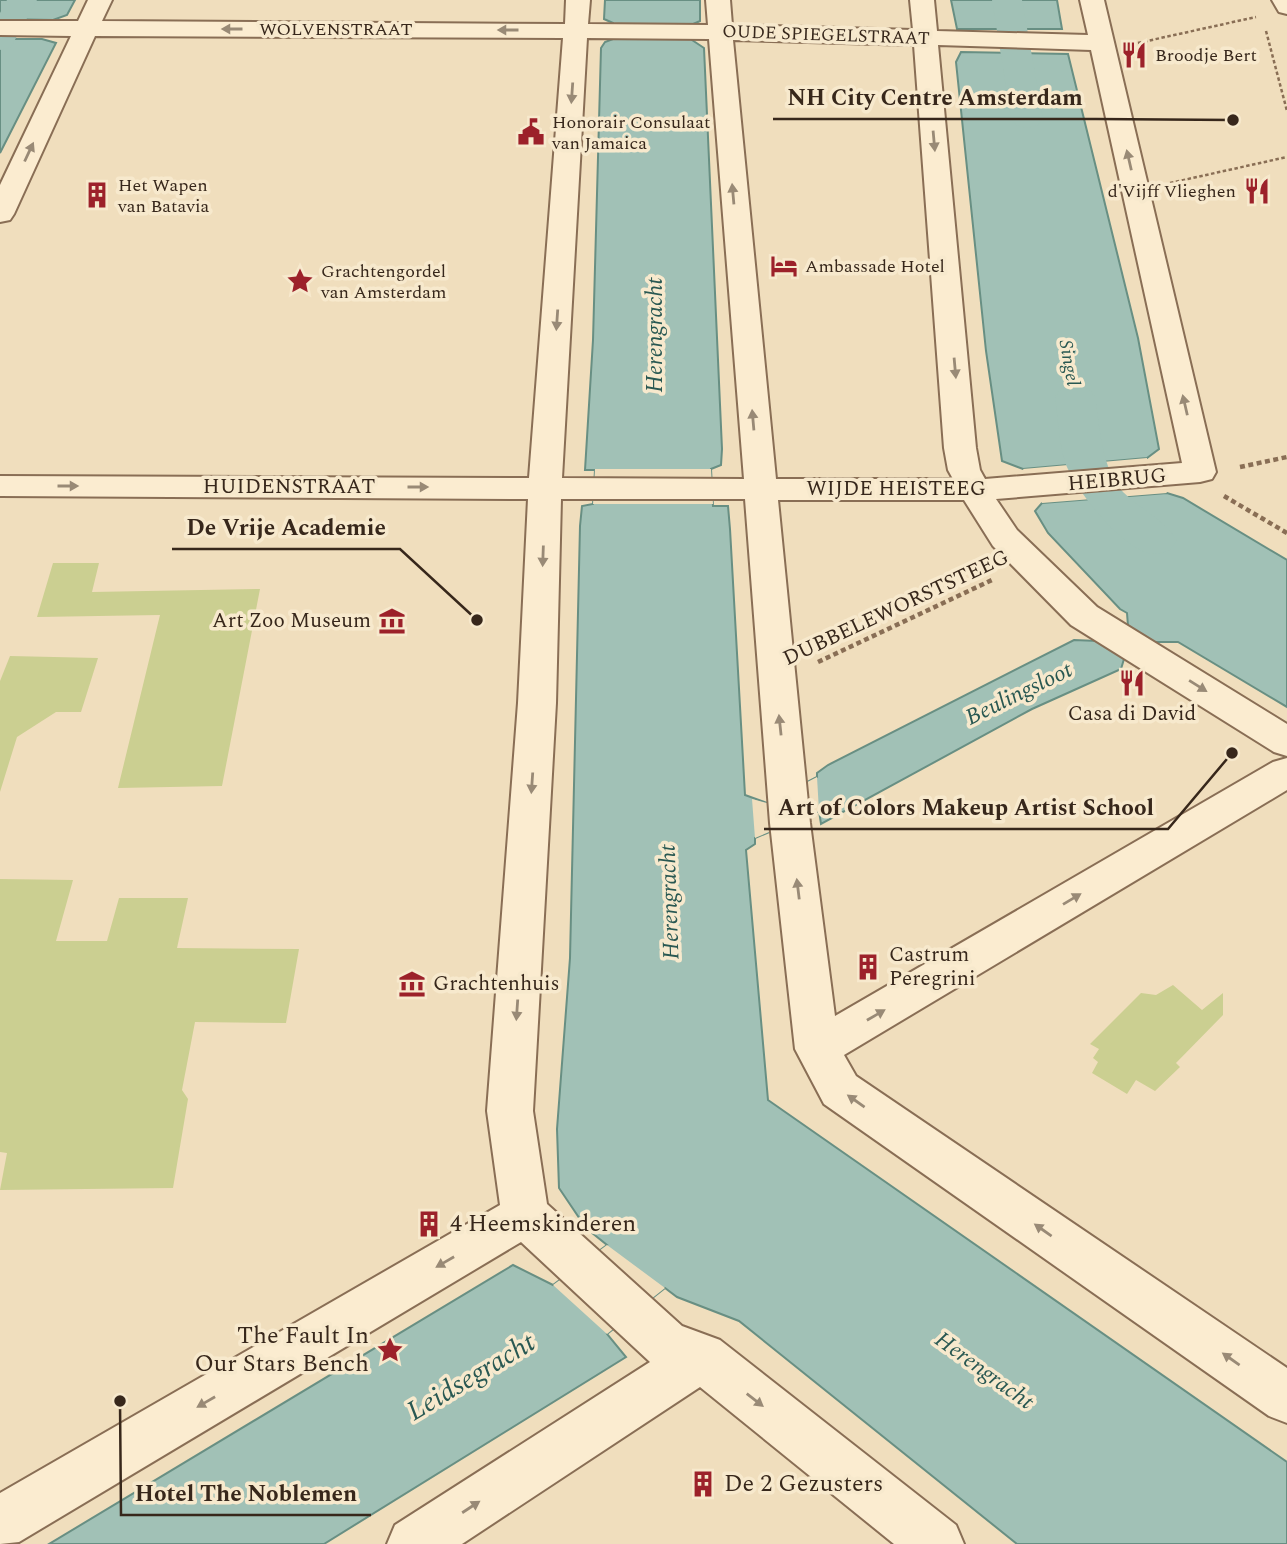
<svg xmlns="http://www.w3.org/2000/svg" width="1287" height="1544" font-family="Spectral,serif">
<style>
.green{fill:#cbcf91}
.water{fill:#a1c1b6;stroke:#688f83;stroke-width:2}
.pier{fill:#f0debd}
.lines{fill:none;stroke-linecap:round;stroke-linejoin:round}
.canal{fill:#a1c1b6;fill-rule:evenodd}
.street-casing{stroke:#896e55;stroke-width:4}
.path-far1{stroke:#896e55;stroke-width:2.5;stroke-dasharray:3.5 2.5;stroke-linecap:butt}
.path{stroke:#896e55;stroke-width:4.5;stroke-dasharray:5 3.5;stroke-linecap:butt}
.street{fill:#fbecd0;fill-rule:evenodd}
.oneway{fill:#998a76}
.labels{text-anchor:middle;dominant-baseline:central;stroke-width:7;stroke-linejoin:round;paint-order:stroke}
.far-street-label{font-size:18px;fill:#37271b;stroke:#f7e9cd}
.far-poi-label{font-size:18px;fill:#37271b;stroke:#f7e9cd;text-anchor:start}
.far-water-label{font-size:19px;font-style:italic;fill:#295852;stroke:#f7e9cd}
.street-label{font-size:21px;fill:#37271b;stroke:#f7e9cd}
.poi-label{font-size:21px;fill:#37271b;stroke:#f7e9cd;text-anchor:start}
.water-label{font-size:23px;font-style:italic;fill:#295852;stroke:#f7e9cd}
.near-poi-label{font-size:24px;fill:#37271b;stroke:#f7e9cd;text-anchor:start}
.near-water-label{font-size:28px;font-style:italic;fill:#295852;stroke:#f7e9cd}
.leader{fill:none;stroke:#37271b;stroke-width:2.5}
.callout-dot{fill:#37271b;stroke:#f7e9cd;stroke-width:2.5}
.callout-label{font-size:23px;text-anchor:middle;font-weight:bold;fill:#37271b;stroke:#f7e9cd;stroke-width:7;stroke-linejoin:round;paint-order:stroke}
</style>
<rect width="100%" height="100%" fill="#f0debd"/>
<path class="green" d="M53 563H99L92 592 260 589 222 786 118 788 160 615 37 617Z
M10 656 98 658 81 712H56L17 737 0 792V681Z
M0 879 73 880 56 941H107L119 898H188L177 948 299 949 286 1023 195 1022 182 1090 188 1099 173 1188 0 1190 7 1153 0 1152Z
M1173 985 1202 1010 1223 993V1015L1176 1063 1180 1067 1155 1091 1136 1080 1127 1094 1092 1073 1098 1062 1093 1058 1099 1049 1090 1044 1141 993 1156 995Z"/>
<path class="water" d="M0 0H75L67 15 53 20 0 19Z
M605 0H700V21L691 25 692 40 704 48 722 449 721 465 711 469 713 506H728L730 529 745 795 767 803 817 777V773L828 765 1074 640 1098 641 1128 626 1127 613 1120 609 1048 533 1035 511 1042 503 1167 493 1183 498 1287 560V707L1178 642H1155L1124 659 1121 669 1032 709 821 824 819 811 755 838V844L746 850 768 1100 1287 1462V1544H1017L739 1321 677 1297 665 1288 607 1334 626 1357 324 1544H49L513 1265 553 1285 607 1245 586 1228 559 1188 557 1129 570 958 580 526 582 506 593 504 595 470H585L593 340 601 48 605 42 613 39V23L604 19Z
M951 0H1057L1062 29H957Z
M0 39H42L56 43 0 153Z
M961 52 1068 54 1138 338 1159 449 1147 458 1023 469 1002 461 986 351 956 62Z"/>
<path class="pier" d="M1147 458V461L1025 473 1023 469Z
M595 469H711L713 504H593Z
M1165 490 1167 493 1042 503 1040 500Z
M817 777 819 811 755 838 752 799 767 803Z
M607 1245 665 1288 607 1334 553 1285Z"/>
<g class="lines">
<path class="canal" d="M7 0H37L11 47 0 50V13Z
M992 0H1022L1043 118 1038 125 1027 128 1016 125 1011 118Z
M1075 385 1089 389 1095 397C1100 428 1101 467 1123 492 1140 509 1163 519 1177 540L1170 550C1166 551 1159 554 1154 554 1125 553 1074 489 1065 462 1059 442 1058 418 1055 397L1061 389Z"/>
<g class="street-casing">
<path id="street" d="M88 0H112L102 21 565 24 566 0H590L588 24 708 25 706 0H730L732 25 913 30 910 0H934L937 31 1088 35 1080 0H1104L1216 472 1212 479 1200 482 996 499 1017 530 1097 607 1287 724V756L1274 752 1071 625 993 546 964 500H778L810 823 835 1016 1273 762 1287 758V790L844 1055 856 1076 1287 1368V1423L1269 1416 824 1104 795 1049 770 823 745 499H561L556 703 533 1111 547 1204 682 1326 720 1340 956 1525 964 1544H894L700 1387 462 1544H387L395 1525 650 1362 521 1242 19 1542 0 1544V1493L500 1205 487 1111 518 703 528 499 0 496V476L529 478 563 38 95 36 14 214 10 220 0 222V185L71 36 0 35V21H78ZM587 38 709 39 744 479 562 478ZM733 40 914 45 944 448 948 470 953 479H776ZM938 45 1091 50 1182 463 985 479 980 470 976 448Z
M1272 0H1287V14L1279 12Z"/>
</g>
<path class="path-far1" d="M1266 31 1287 111
M1138 43 1256 17
M1170 183 1287 157"/>
<path class="path" d="M1240 467 1287 457
M1224 496 1287 533
M818 662 994 579"/>
<use href="#street" class="street"/>
</g>
<defs><path id="oneway-solid" d="M-6-.8H1V-3.2L6.5 0L1 3.2V.8H-6Z" transform="scale(1.75)"/></defs>
<g class="oneway">
<use href="#oneway-solid" transform="translate(232 29) rotate(-180)"/>
<use href="#oneway-solid" transform="translate(508 30) rotate(-180)"/>
<use href="#oneway-solid" transform="translate(572 93) rotate(94)"/>
<use href="#oneway-solid" transform="translate(934 141) rotate(85)"/>
<use href="#oneway-solid" transform="translate(29 152) rotate(-65)"/>
<use href="#oneway-solid" transform="translate(1129 160) rotate(-103)"/>
<use href="#oneway-solid" transform="translate(733 194) rotate(-95)"/>
<use href="#oneway-solid" transform="translate(557 320) rotate(94)"/>
<use href="#oneway-solid" transform="translate(955 368) rotate(85)"/>
<use href="#oneway-solid" transform="translate(1185 405) rotate(-103)"/>
<use href="#oneway-solid" transform="translate(753 420) rotate(-95)"/>
<use href="#oneway-solid" transform="translate(68 486)"/>
<use href="#oneway-solid" transform="translate(418 487)"/>
<use href="#oneway-solid" transform="translate(543 556) rotate(92)"/>
<use href="#oneway-solid" transform="translate(1198 686) rotate(32)"/>
<use href="#oneway-solid" transform="translate(780 725) rotate(-96)"/>
<use href="#oneway-solid" transform="translate(532 783) rotate(94)"/>
<use href="#oneway-solid" transform="translate(798 889) rotate(-97)"/>
<use href="#oneway-solid" transform="translate(1072 899) rotate(-31)"/>
<use href="#oneway-solid" transform="translate(517 1010) rotate(94)"/>
<use href="#oneway-solid" transform="translate(876 1015) rotate(-30)"/>
<use href="#oneway-solid" transform="translate(856 1101) rotate(-145)"/>
<use href="#oneway-solid" transform="translate(1043 1230) rotate(-145)"/>
<use href="#oneway-solid" transform="translate(445 1262) rotate(150)"/>
<use href="#oneway-solid" transform="translate(1231 1359) rotate(-145)"/>
<use href="#oneway-solid" transform="translate(755 1400) rotate(38)"/>
<use href="#oneway-solid" transform="translate(206 1402) rotate(150)"/>
<use href="#oneway-solid" transform="translate(471 1507) rotate(-33)"/>
</g>
<defs>
<g id="restaurant-bare" transform="scale(2.1)"><path d="M-5-6h1v4h1v-4h1v4h1v-4h1v5L-1.5 .5V6h-2V.5L-5-1ZM5-6V6H3V1.5H1.5Q1.5-4 5-6Z" fill="#9c212a" stroke="#f7e9cd" stroke-width="2.5" paint-order="stroke"/></g>
<g id="civic-bare" transform="scale(2.1)"><path d="M-.6-6.5H3V-4.5H.6V-3L4-1V1h2V6H-6V1h2V-1L-.6-3ZM-1.2 2.5V6h2.4V2.5Z" fill="#9c212a" stroke="#f7e9cd" stroke-width="2.5" paint-order="stroke"/></g>
<g id="building-bare" transform="scale(2.1)"><path d="M-4-6H4V6H1V3H-1V6H-4ZM-2.5-4.3h1.7v1.8h-1.7ZM.8-4.3h1.7v1.8H.8ZM-2.5-1h1.7V.8h-1.7ZM.8-1h1.7V.8H.8Z" fill="#9c212a" stroke="#f7e9cd" stroke-width="2.5" paint-order="stroke"/></g>
<g id="hotel-bare" transform="scale(2.1)"><path d="M-6-4.5h1.5V1H6V5H4.5V3h-9V5H-6ZM-4 0a1.8 1.8 0 1 1 3.6 0ZM.5 0V-2.5h3Q6-2.5 6 0Z" fill="#9c212a" stroke="#f7e9cd" stroke-width="2.5" paint-order="stroke"/></g>
<g id="sight-bare" transform="scale(2.1)"><path d="M0-6L1.8-2.2L6-1.7L2.9 1.2L3.7 5.4L0 3.3L-3.7 5.4L-2.9 1.2L-6-1.7L-1.8-2.2Z" fill="#9c212a" stroke="#f7e9cd" stroke-width="2.5" paint-order="stroke"/></g>
<g id="museum-bare" transform="scale(2.1)"><path d="M0-6L6-3V-2H-6V-3ZM-5-1h2V3h-2ZM-1-1h2V3h-2ZM3-1h2V3H3ZM-6 4H6V6H-6Z" fill="#9c212a" stroke="#f7e9cd" stroke-width="2.5" paint-order="stroke"/></g>
</defs>
<g fill-rule="evenodd">
<use href="#restaurant-bare" x="1134" y="55"/>
<use href="#civic-bare" x="531" y="132"/>
<use href="#restaurant-bare" x="1257" y="191"/>
<use href="#building-bare" x="97" y="195"/>
<use href="#hotel-bare" x="784" y="266"/>
<use href="#sight-bare" x="300" y="281"/>
<use href="#museum-bare" x="392" y="621"/>
<use href="#restaurant-bare" x="1132" y="683"/>
<use href="#building-bare" x="868" y="967"/>
<use href="#museum-bare" x="412" y="984"/>
<use href="#building-bare" x="429" y="1224"/>
<use href="#sight-bare" x="390" y="1350"/>
<use href="#building-bare" x="703" y="1484"/>
</g>
<g class="labels">
<g class="far-street-label">
<text x="336" y="29">WOLVENSTRAAT</text>
<text transform="translate(826 35) rotate(2)">OUDE SPIEGELSTRAAT</text>
</g>
<g class="far-poi-label">
<text x="1155" y="55">Broodje Bert</text>
<text x="552" y="122">Honorair Consulaat<tspan x="552" dy="21">van Jamaica</tspan></text>
<text x="118" y="185">Het Wapen<tspan x="118" dy="21">van Batavia</tspan></text>
<text x="1236" y="191" text-anchor="end">d'Vijff Vlieghen</text>
<text x="805" y="266">Ambassade Hotel</text>
<text x="321" y="271">Grachtengordel<tspan x="321" dy="21">van Amsterdam</tspan></text>
</g>
<g class="far-water-label">
<text transform="translate(1069 363) rotate(80)">Singel</text>
</g>
<g class="street-label">
<text transform="translate(1117 480) rotate(-5)">HEIBRUG</text>
<text x="289" y="487">HUIDENSTRAAT</text>
<text x="896" y="489">WIJDE HEISTEEG</text>
<text transform="translate(896 608) rotate(-25)">DUBBELEWORSTSTEEG</text>
</g>
<g class="poi-label">
<text x="371" y="621" text-anchor="end">Art Zoo Museum</text>
<text x="1132" y="714" text-anchor="middle">Casa di David</text>
<text x="889" y="955">Castrum<tspan x="889" dy="24">Peregrini</tspan></text>
<text x="433" y="984">Grachtenhuis</text>
</g>
<g class="water-label">
<text transform="translate(655 335) rotate(-90)">Herengracht</text>
<text transform="translate(1019 694) rotate(-26)">Beulingsloot</text>
<text transform="translate(670 902) rotate(-92)">Herengracht</text>
<text transform="translate(984 1371) rotate(36)">Herengracht</text>
</g>
<g class="near-poi-label">
<text x="450" y="1224">4 Heemskinderen</text>
<text x="369" y="1336" text-anchor="end">The Fault In<tspan x="369" dy="28">Our Stars Bench</tspan></text>
<text x="724" y="1484">De 2 Gezusters</text>
</g>
<g class="near-water-label">
<text transform="translate(471 1377) rotate(-31)">Leidsegracht</text>
</g>
</g>
<path class="leader" d="M1233 120L1096 119H773M477 620L400 549H172M1232 753L1168 829H764M120 1401L121 1515H371"/>
<g class="callout-dot">
<circle cx="1233" cy="120" r="7"/>
<circle cx="477" cy="620" r="7"/>
<circle cx="1232" cy="753" r="7"/>
<circle cx="120" cy="1401" r="7"/>
</g>
<g class="callout-label">
<text x="935" y="105">NH City Centre Amsterdam</text>
<text x="286" y="535">De Vrije Academie</text>
<text x="966" y="815">Art of Colors Makeup Artist School</text>
<text x="246" y="1501">Hotel The Noblemen</text>
</g>
</svg>
